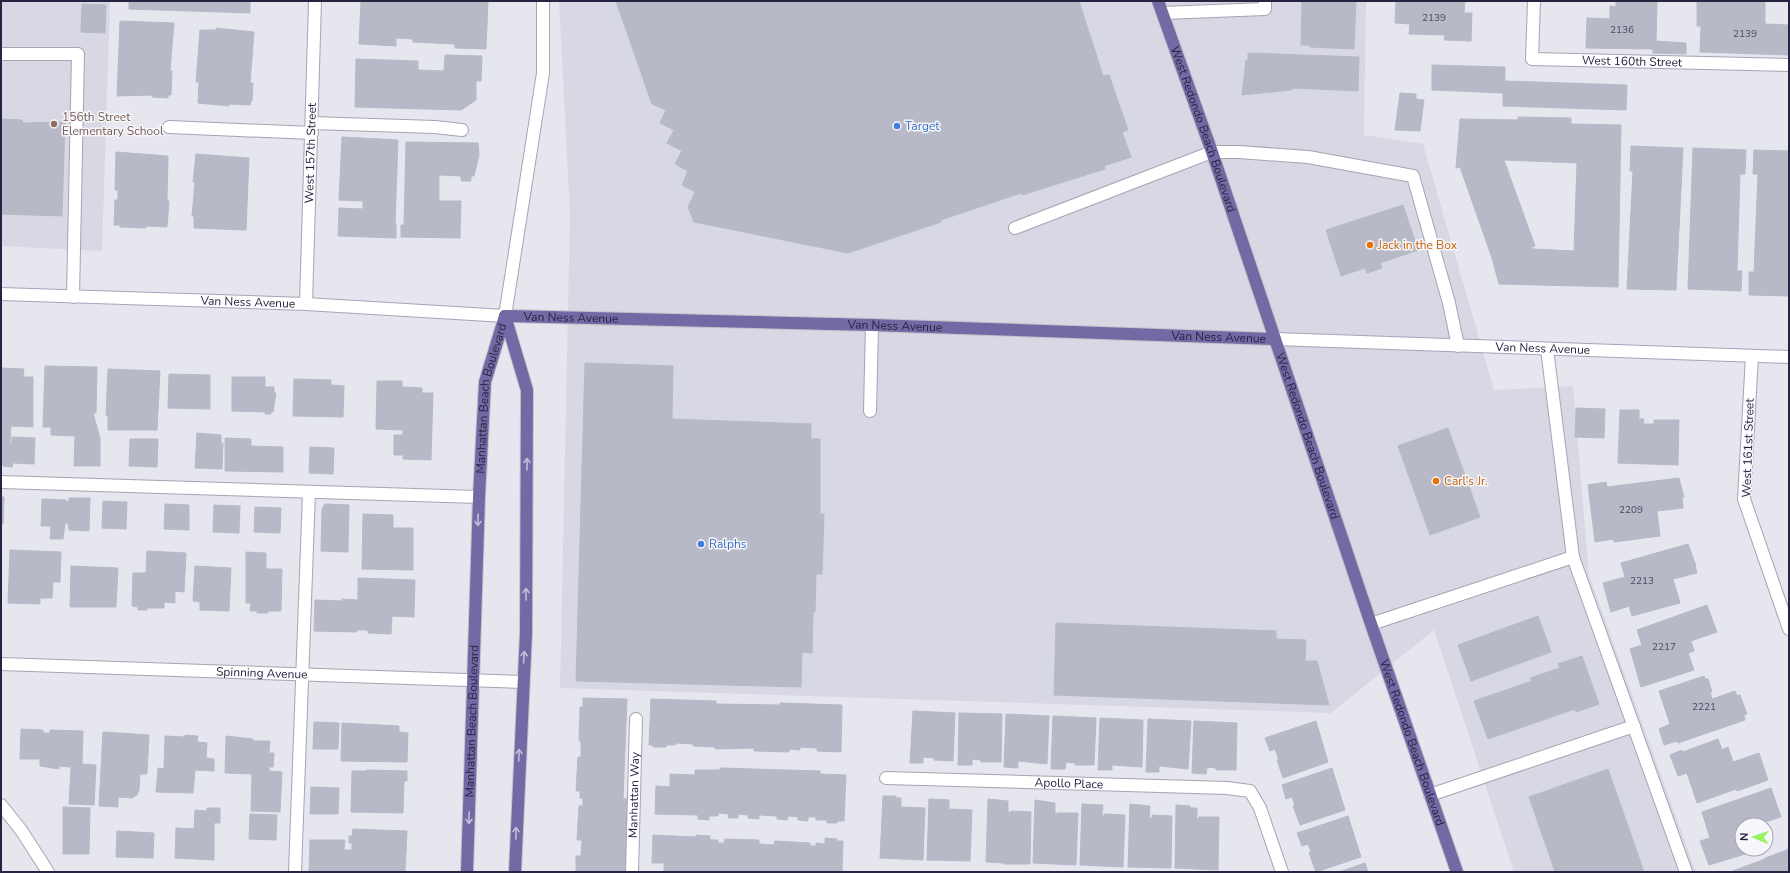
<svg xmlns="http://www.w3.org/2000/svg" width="1790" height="873" font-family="'Nunito Sans',sans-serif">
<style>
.built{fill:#d7d8e3}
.building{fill:#b8b9c7;stroke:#b8b9c8;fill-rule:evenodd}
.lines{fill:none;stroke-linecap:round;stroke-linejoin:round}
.lane-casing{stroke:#a5a4b4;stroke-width:14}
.street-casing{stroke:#a5a4b4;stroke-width:14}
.secondary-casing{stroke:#a5a4ba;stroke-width:14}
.primary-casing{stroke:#c3c2ca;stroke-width:14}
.lane{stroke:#fff;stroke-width:12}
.street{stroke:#fff;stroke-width:12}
.secondary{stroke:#fff;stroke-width:12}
.primary{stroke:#716aa4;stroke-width:12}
.oneway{stroke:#c1bfd8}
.education-dot{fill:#8d6e63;stroke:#f7f7fb;stroke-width:1.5}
.shop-dot{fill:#3f7fe0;stroke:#f7f7fb;stroke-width:1.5}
.food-dot{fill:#e8710a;stroke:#f7f7fb;stroke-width:1.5}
.labels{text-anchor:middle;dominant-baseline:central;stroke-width:3;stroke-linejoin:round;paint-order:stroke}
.number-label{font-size:10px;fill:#4b4962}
.street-label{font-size:12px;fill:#272441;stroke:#f7f7fb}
.education-label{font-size:12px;fill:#785e54;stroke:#f7f7fb;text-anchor:start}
.shop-label{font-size:12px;fill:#366cbe;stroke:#f7f7fb;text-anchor:start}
.food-label{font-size:12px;fill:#c56008;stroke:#f7f7fb;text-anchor:start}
</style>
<rect width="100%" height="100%" fill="#e6e6ef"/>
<path class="built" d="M1 1H110L102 251 1 246Z
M559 1H1366L1364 135 1423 144 1494 390 1573 386 1589 575 1696 872H1514L1434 630 1331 713 560 688 570 214Z"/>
<path class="building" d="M129 1H250V13L129 9Z
M361 1H488L486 49 455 48V44L413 42V39L396 38V46L359 44Z
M616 1H1079L1103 76 1109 75 1128 130 1122 132 1131 157 1104 166 1105 169 1022 195 1021 193 941 220V222L848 253 694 222 688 207 695 192 682 185 688 171 675 164 682 151 667 143 674 130 660 123 666 110 652 104Z
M1302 1H1356L1354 49 1310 47V45H1301Z
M1396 1H1465L1464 13H1472L1471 41 1444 40 1445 35 1409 34 1410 24 1395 23Z
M1616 1H1657L1656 41 1686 43V54L1653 53V49L1586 48 1587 18 1610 19V6L1616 7Z
M1697 1H1765V24L1789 25V55L1700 52 1701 26H1697Z
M82 4 106 5 105 33 81 32Z
M120 21 174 23 170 71H172L171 95H168V98L152 97V95L117 96Z
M216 28 254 32 250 83H253L252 101H251L250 105 229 104V106L198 103 199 82H196L200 30H216Z
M1248 53 1359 57 1358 91 1293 88 1292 90 1242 95 1246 60H1248Z
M445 55 482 56 481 81H476V100L461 110 355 107 356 59 418 61V70L444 71Z
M1432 65 1505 67V81L1627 85 1626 110 1503 106V93L1432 90Z
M1400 93 1416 94V99L1424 100 1420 131 1395 130Z
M1518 117 1571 118V124L1621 125 1618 287 1499 284 1492 258 1460 167 1456 168 1460 119 1518 120ZM1504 160 1577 163 1574 251 1533 249 1531 247 1535 246Z
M1 119 22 120 23 123 65 122 62 216 1 214Z
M342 137 398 140 395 224H396V238L338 236 339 208 363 209V201L339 200Z
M406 142 478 143 479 155 474 176H471V181H461V176L439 175V201H461L460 238 401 237V225H404Z
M1631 146 1683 148 1676 290 1627 289 1633 171H1630Z
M1693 148 1746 150 1745 174H1740L1737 271H1742L1741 291 1688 289Z
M1754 150 1789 151V296L1749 295V272H1754L1758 174H1753Z
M116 152 168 156 167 201H169L167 227 146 226V228L120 227V225H114L115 200H118V190H115Z
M196 154 249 158 246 230 194 228V216H192L195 182H193Z
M1403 205 1418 250 1380 263 1382 268 1367 273 1365 268 1341 276 1326 230Z
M585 363 673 366 672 419 811 424V439H820V514H824L822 574H816L815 612H813L812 653 802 652 801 687 576 681Z
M45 366 97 367 96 413H93L100 438V466H74L75 436 51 435V427H43Z
M1 368 24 369 23 377H33V427L11 426 10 442 1 441Z
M108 369 160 371 157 430H108V416L106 415Z
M169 374 210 375V409L168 408Z
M232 377H265V387H274V393H276L273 412H271V414H265V412L232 411Z
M294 379 331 380V385L344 386 343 417 293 416Z
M377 381H402V387L422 388V393H433L431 460 403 459V455H394V435H403V430L376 429Z
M1576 408 1605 409 1604 438 1575 437Z
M1620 410H1639V419H1644L1643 424H1654V420H1679L1678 465 1618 463Z
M1448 428 1480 517 1430 535 1398 446Z
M197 433 221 435V443H223L222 469 195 468Z
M12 437 35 438 34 464 13 463 12 467 3 466V462H2V442L12 443Z
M225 438 251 439V446L283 447V472L225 471Z
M130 439H158L157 467 129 466Z
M310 447 334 448 333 474 309 473Z
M1679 478 1684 497H1682L1683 508 1657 511 1660 536 1614 542 1613 539 1595 542 1588 485 1606 482 1607 487Z
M1 497H4L3 524H1Z
M69 498H90L89 531 69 530 68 523H65L63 539H50L51 526H41L42 499 66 500V502L69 501Z
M103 501 127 502 126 529 102 528Z
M165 504 189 505V530L164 529Z
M325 504 349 505 348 552 321 551 322 509Z
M214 505 240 506 239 533 213 532Z
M255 507 281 508 280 533 254 532Z
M363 514 393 515V528H413V570L362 569Z
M1688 544 1696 566H1695L1697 573 1673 579 1680 603 1632 616 1629 606 1611 612 1603 583 1625 577 1621 563Z
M10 550 61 552 60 582H53L52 598H40V604L8 603Z
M147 551 186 553 184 592 175 591V603L164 602V608H147V610H138V607L132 606 133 573H146Z
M246 552 266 553V569H282L281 611H268V613H257V611H250L251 603H246Z
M71 566 118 568 116 607H70Z
M195 566 231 568 229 611 200 610V602L193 601Z
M358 578 415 580 414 617 392 616 391 634 368 633V630H357V632L314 631 315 600 342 601V599L358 600Z
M1707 605 1717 632 1691 641 1694 651 1688 653 1694 670 1641 687 1630 649 1642 645 1637 630Z
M1538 616 1551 652 1471 681 1458 645Z
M1056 623 1276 631V639L1306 640 1305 661H1317L1329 705 1054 695Z
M1582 656 1599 704 1576 712 1575 709 1488 739 1474 701 1532 681 1530 678 1560 668 1558 664Z
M1704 676 1705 679H1708L1712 692H1710L1712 699 1735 691 1737 696 1740 695 1747 714 1744 715 1745 720 1678 743 1677 741 1664 745 1659 729 1670 724 1659 691Z
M583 698 627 699 623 799H627L625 872H576V856H581L582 840H577L579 806H583V799L580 798V791H576L578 757H581V741H579L580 707H583Z
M651 699 716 701V704L780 705V703L842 705 841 752 817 751V748L800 747V750L789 749V752L754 751V748L715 749V747L693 746V744L676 743 675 745H666V747H653V745H649Z
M913 711 955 713 953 761 934 760V758L923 757V763H910Z
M959 713 1002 714 1001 762H981V760L972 759V765H958Z
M1006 714 1049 716 1047 764 1018 761V768L1004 767Z
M1053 716 1096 718 1094 765H1075V763L1066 762 1065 769H1051Z
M1100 718 1143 720 1142 767 1112 765V770H1098Z
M1148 719 1191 721 1188 769 1159 766V772H1146Z
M1194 721 1237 723 1236 770H1216V768L1207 767 1206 774 1192 773Z
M1316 721 1328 762 1283 778 1277 760H1279L1275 749 1270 751 1265 738Z
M314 722 339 723 338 749H313Z
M342 723 399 726V732L408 733 407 762 341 761Z
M21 729 43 730V733H50V730L83 731 82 764 96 765 94 805 69 804 71 767 59 766V769L40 766V759H20Z
M103 732 149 735 147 774H140L139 791H138L137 795 132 798 118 797V807L99 806Z
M185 735 198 736 197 742 207 743 206 758 214 759V771L195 770 193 793 156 792 158 768 164 769 165 736 185 737Z
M226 736 253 739V741H270L269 753H274L273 767H269V771L282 772 280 812 251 811 252 774 225 773Z
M1718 739 1722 750 1728 747 1733 762 1759 753 1768 780 1737 791 1736 789 1697 803 1687 773 1678 776 1670 755 1682 750 1683 752Z
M720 768 820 771V774L846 775 844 821H837V823H827V820H816V817H808V821L798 820V817L788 816 787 820 777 819V816L759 815V819L748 818V815L738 814V818H728L729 814 718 813V816H709V820L698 819V815L655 814 656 786 670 787V774L695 775V770H720Z
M1332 768 1345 810 1300 825 1293 806H1295L1292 797 1286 799 1282 785Z
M1608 769 1629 829 1550 857 1529 797Z
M367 770 407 771V781H404L403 813 351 812 352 771H366Z
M311 787 339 788 338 814H310Z
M1771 788 1781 817 1756 825H1742V849H1762L1709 865 1700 841 1710 838 1702 812Z
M883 796H896V798H901V807L925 808 923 860 880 858Z
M929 799 949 800V811L951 809 972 810 970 861 927 860Z
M988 799 1008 801V812H1011V811L1031 812 1030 864H1004V863L986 862Z
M1035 800 1055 803V814H1057V813H1078L1076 865 1033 863Z
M1082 804 1103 805 1102 816H1104V814L1125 815 1123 867 1080 865Z
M1130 804 1150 806 1149 818H1152V815L1172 816 1171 868 1128 867Z
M1176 805 1190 806V808H1197V819H1199V817H1219L1218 870 1175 868Z
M63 807 90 808 89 854H63Z
M207 808H220V823H214V860L175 858 176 828 194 829 195 810 207 811Z
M250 814 277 815 276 840 249 839Z
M1348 816 1361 857 1316 872 1309 853 1311 852 1308 844 1302 846 1297 833Z
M353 829 407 831 405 872H309L310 840H345L344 850H352V843H349V836H352Z
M1629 829 1644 872H1555L1550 857Z
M117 831 154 833 153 858 116 857Z
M653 835 696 837V835L710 836V840H718V843H724L725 839 759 840V844L774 845 775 841 810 843V846H816V843L825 844V838L837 839V841H843L842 872H664V863H652Z
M1789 849V872H1730L1765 859V858Z
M1365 863 1368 872H1339Z"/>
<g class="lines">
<g class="lane-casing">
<g id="lane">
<path d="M1163 13 1265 9V1"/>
<path d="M1 54H78L73 297"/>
<path d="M312 123 435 127 462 130"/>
<path d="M169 127 312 133"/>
<path d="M1015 228 1212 152H1239L1308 157 1413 176 1449 303 1458 346"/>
<path d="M505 316 543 73V1"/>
<path d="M1547 349 1573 557 1686 872"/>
<path d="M870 411 872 325"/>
<path d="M1 482 479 497"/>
<path d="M1371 624 1573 557"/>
<path id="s1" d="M886 778 1227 788 1250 791 1260 808 1282 872"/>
<path d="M1430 795 1634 726"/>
<path d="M295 872 309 492"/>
<path id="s2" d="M632 872 636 719"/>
</g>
</g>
<g class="street-casing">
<g id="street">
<path id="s3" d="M1534 1 1532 59 1789 65"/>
<path id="s4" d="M306 304 315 1"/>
<path d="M1752 356 1744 499 1789 629"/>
<path id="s5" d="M1 664 523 682"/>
<path d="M1 805 21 830 48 872"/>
</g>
</g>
<g class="secondary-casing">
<g id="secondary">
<path id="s6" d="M1 294 306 304 505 316"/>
<path id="s7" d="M1275 339 1789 357"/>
</g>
</g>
<g class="primary-casing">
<g id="primary">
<path id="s8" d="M1158 1 1212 152 1371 624 1457 872"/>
<path id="s9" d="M505 316 872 325 1275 339"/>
<path d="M505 316 527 390 526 633 515 872"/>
<path id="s10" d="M467 872 479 497 485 382 505 316"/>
</g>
</g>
<use href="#lane" class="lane"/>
<use href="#street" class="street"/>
<use href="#secondary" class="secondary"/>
<use href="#primary" class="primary"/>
</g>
<defs><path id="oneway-shaft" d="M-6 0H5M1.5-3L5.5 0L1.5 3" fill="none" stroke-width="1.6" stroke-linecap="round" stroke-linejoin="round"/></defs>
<g class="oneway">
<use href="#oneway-shaft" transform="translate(527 464) rotate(-90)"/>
<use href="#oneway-shaft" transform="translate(478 520) rotate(92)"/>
<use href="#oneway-shaft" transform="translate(526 594) rotate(-90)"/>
<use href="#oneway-shaft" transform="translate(524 657) rotate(-86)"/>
<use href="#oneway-shaft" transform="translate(519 755) rotate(-88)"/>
<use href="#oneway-shaft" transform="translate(469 818) rotate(92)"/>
<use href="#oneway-shaft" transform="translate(516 833) rotate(-88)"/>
</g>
<circle class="education-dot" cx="54" cy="124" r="4"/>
<g class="shop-dot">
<circle cx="897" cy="126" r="4"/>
<circle cx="701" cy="544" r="4"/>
</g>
<g class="food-dot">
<circle cx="1370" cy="245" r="4"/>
<circle cx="1436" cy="481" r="4"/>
</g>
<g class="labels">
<g class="number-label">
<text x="1434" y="18">2139</text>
<text x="1622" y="30">2136</text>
<text x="1745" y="34">2139</text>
<text x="1631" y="510">2209</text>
<text x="1642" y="581">2213</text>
<text x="1664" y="647">2217</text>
<text x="1704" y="707">2221</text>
</g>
<g class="street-label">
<text stroke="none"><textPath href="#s3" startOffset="158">West 160th Street</textPath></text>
<text stroke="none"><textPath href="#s8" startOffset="136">West Redondo Beach Boulevard</textPath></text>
<text stroke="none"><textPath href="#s4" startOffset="151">West 157th Street</textPath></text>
<text stroke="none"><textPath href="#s6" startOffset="247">Van Ness Avenue</textPath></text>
<text stroke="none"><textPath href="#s9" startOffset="66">Van Ness Avenue</textPath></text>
<text stroke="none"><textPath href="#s9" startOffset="390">Van Ness Avenue</textPath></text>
<text stroke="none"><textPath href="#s9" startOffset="714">Van Ness Avenue</textPath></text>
<text stroke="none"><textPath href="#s7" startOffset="268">Van Ness Avenue</textPath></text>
<text stroke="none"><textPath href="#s10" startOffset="475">Manhattan Beach Boulevard</textPath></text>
<text stroke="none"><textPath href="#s8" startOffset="460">West Redondo Beach Boulevard</textPath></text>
<text transform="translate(1748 448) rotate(-88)">West 161st Street</text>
<text stroke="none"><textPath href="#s5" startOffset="261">Spinning Avenue</textPath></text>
<text stroke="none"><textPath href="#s10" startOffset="151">Manhattan Beach Boulevard</textPath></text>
<text stroke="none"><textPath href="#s8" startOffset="784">West Redondo Beach Boulevard</textPath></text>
<text stroke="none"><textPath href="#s1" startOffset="183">Apollo Place</textPath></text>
<text stroke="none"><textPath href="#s2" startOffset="77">Manhattan Way</textPath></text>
</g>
<g class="education-label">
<text x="62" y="117">156th Street<tspan x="62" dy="14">Elementary School</tspan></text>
</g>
<g class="shop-label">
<text x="905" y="126">Target</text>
<text x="709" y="544">Ralphs</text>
</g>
<g class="food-label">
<text x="1378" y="245">Jack in the Box</text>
<text x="1444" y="481">Carl's Jr.</text>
</g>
</g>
<rect width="1790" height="873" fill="none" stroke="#272441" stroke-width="4"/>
<g transform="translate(1754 837) rotate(272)"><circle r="19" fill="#f7f7fb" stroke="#a4a3b1"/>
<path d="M0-3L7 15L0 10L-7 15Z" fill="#99f260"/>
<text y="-6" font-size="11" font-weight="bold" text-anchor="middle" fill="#272441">N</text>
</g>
</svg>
